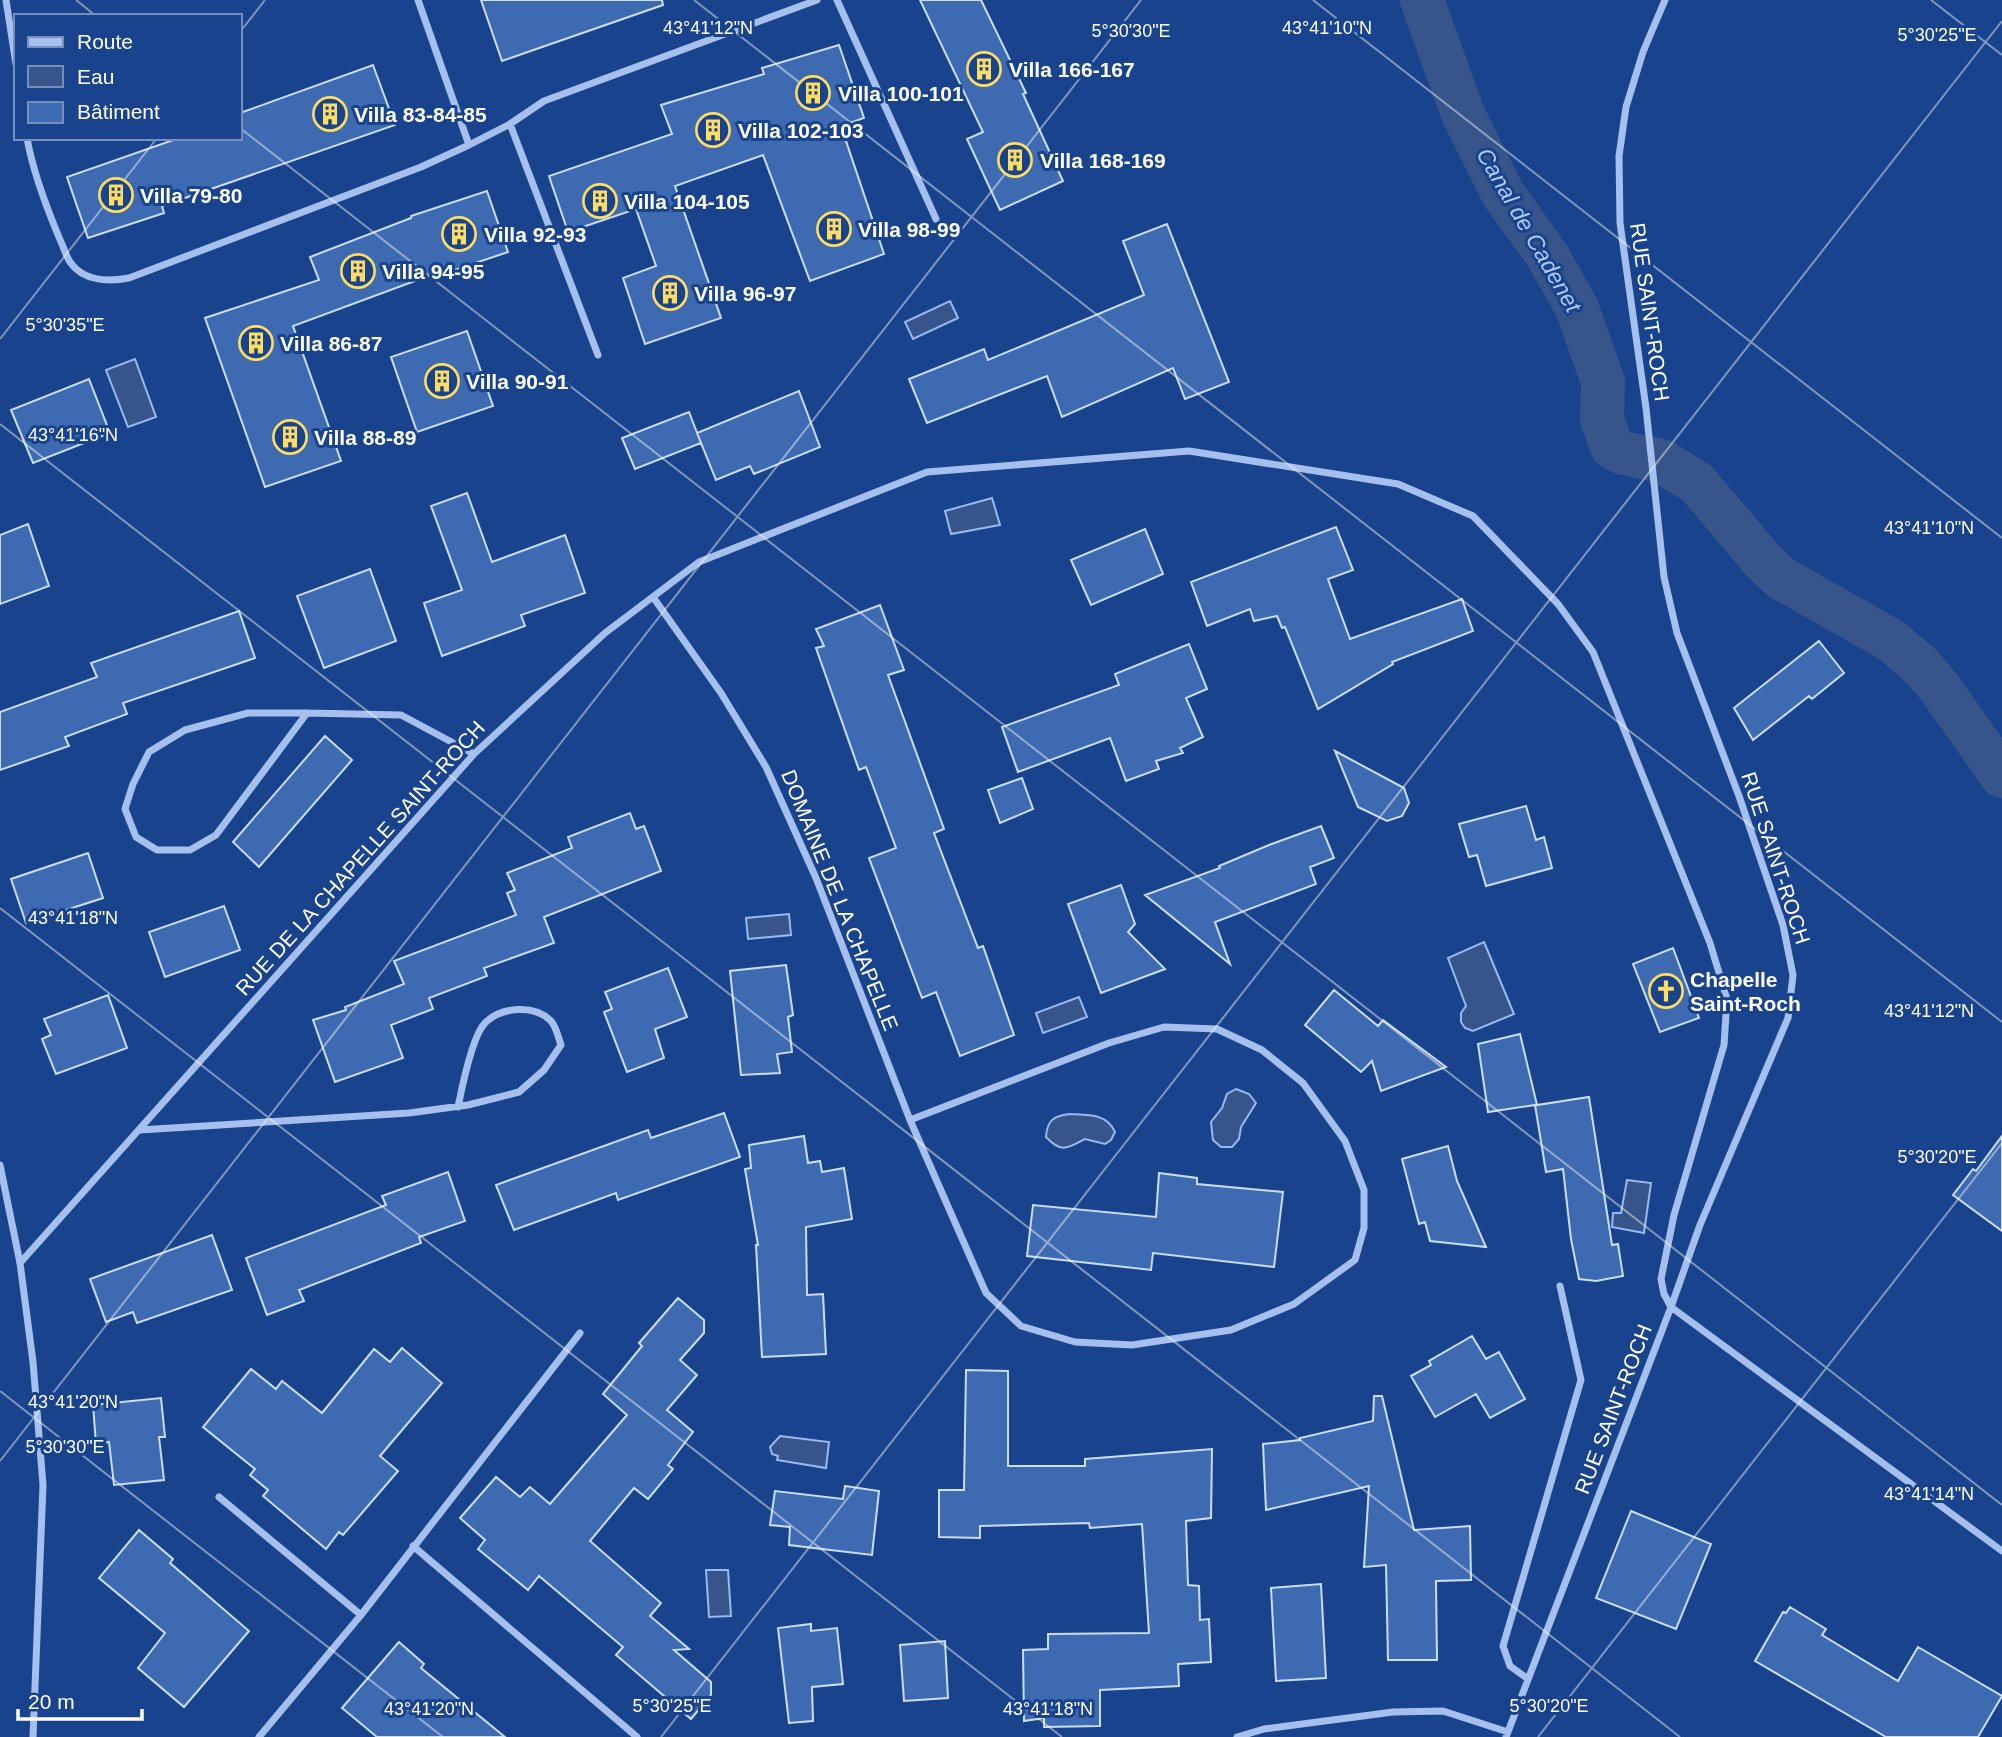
<svg xmlns="http://www.w3.org/2000/svg" width="2002" height="1737" font-family="Arial,sans-serif">
<style>
.water{fill:#37558b;stroke:#97baf0;stroke-width:2}
.lines{fill:none;stroke-linecap:round;stroke-linejoin:round}
.canal{stroke:#37558b;stroke-width:44}
.building{fill:#3e6ab2;stroke:#caddfa;stroke-width:2}
.street{stroke:#a5c0ee;stroke-width:7}
.ticks{fill:none;stroke:#fff;stroke-width:2;stroke-opacity:0.45}
.labels{text-anchor:middle;dominant-baseline:central;stroke-width:6;stroke-linejoin:round;paint-order:stroke}
.poi-label{font-size:21px;font-weight:bold;fill:#fff;stroke:#19438c;text-anchor:start}
.street-label{font-size:21px;fill:#fff;stroke:#19438c}
.water-label{font-size:23px;font-style:italic;fill:#b0cbf5;stroke:#19438c}
.ticks-label{font-size:18px;text-anchor:middle;fill:#fff;stroke:#19438c;stroke-width:6;stroke-linejoin:round;paint-order:stroke}
</style>
<rect width="100%" height="100%" fill="#19438c"/>
<path class="water" d="M950 301 958 318 913 339 905 322Z
M135 359 156 417 128 427 106 370Z
M992 498 1000 525 951 534 945 511Z
M789 914 791 935 748 939 746 918Z
M1484 942 1514 1014 1473 1031 1465 1028 1461 1022V1013L1466 1006 1448 958Z
M1079 997 1087 1017 1043 1033 1036 1013Z
M1236 1089 1249 1094 1256 1103 1241 1127 1239 1139 1232 1147H1221L1213 1140 1211 1122 1222 1108 1227 1094Z
M1069 1114C1087 1115 1107 1113 1115 1132L1111 1140 1105 1144 1085 1139C1068 1148 1062 1154 1046 1137 1047 1120 1054 1116 1069 1114Z
M1627 1180 1651 1183 1644 1233 1612 1227 1613 1213H1621Z
M780 1436 829 1442 826 1468 777 1460 778 1456 772 1454 770 1447Z
M706 1570H728L731 1616 709 1617Z"/>
<g class="lines">
<path class="canal" d="M1422 0 1463 114 1503 194 1547 255 1577 308 1603 382 1602 419 1612 447 1623 453 1662 461 1697 483 1763 561 1781 578 1892 641 1922 667 1939 687 2002 776"/>
</g>
<path class="building" d="M481 0H662L663 5 502 61Z
M920 0H981L1026 93 1023 94 1063 181 1000 210 967 139 983 132Z
M839 45 864 118 841 126 884 254 810 281 763 155 675 186 721 318 645 344 623 278 656 266 636 209 568 232 549 176 672 134 661 105 764 74 762 68Z
M373 65 395 125 162 206 164 213 88 238 67 177 179 138H240V113Z
M487 191 508 252 431 278V275L293 326 341 461 265 487 205 318 319 280 310 257 411 218V216Z
M1167 224 1229 382 1185 399 1173 368 1062 417 1047 376 927 423 909 379 984 349 988 360 1144 295 1123 241Z
M467 331 493 406 417 432 391 357Z
M89 379 110 433 33 463 11 410Z
M799 391 820 447 754 474 750 466 716 480 697 433Z
M689 412 701 443 635 469 622 438Z
M467 493 492 562 565 535 585 593 521 615 525 626 442 656 424 603 462 590 431 506Z
M28 524 49 586 0 604V535Z
M1336 527 1353 570 1328 579 1350 639 1462 599 1473 631 1392 662 1393 664 1318 709 1285 627 1282 628 1277 616 1254 621 1250 609 1207 626 1191 582Z
M1145 529 1163 574 1091 605 1071 560Z
M370 569 396 641 324 668 297 596Z
M880 605 904 670 888 675 944 829 934 833 978 948 983 946 1014 1035 960 1056 936 992 922 998 869 858 896 848 866 767 859 770 816 648 824 646 816 629Z
M239 611 255 658 123 703 127 714 65 737 69 746 0 770V712L97 677 91 663Z
M1819 641 1844 673 1812 699 1809 696 1753 740 1734 708Z
M1189 644 1207 689 1186 698 1203 737 1180 748 1183 753 1156 761 1159 769 1126 781 1110 738 1018 772 1002 727 1119 685 1115 674Z
M325 736 352 760 259 867 233 842Z
M1335 751 1404 788 1409 803 1402 816 1387 821 1358 807Z
M1022 778 1033 809 1000 823 988 790Z
M1526 806 1536 840 1544 837 1552 868 1486 886 1477 855 1469 857 1459 824Z
M630 813 636 829 644 826 661 871 544 917 554 943 484 968 487 976 429 998 433 1009 391 1025 403 1058 335 1082 313 1020 346 1010 345 1007 404 984 394 961 516 915 507 893 515 890 507 873 572 848 568 837Z
M1321 826 1334 858 1310 867 1316 884 1215 922 1230 964 1145 895 1220 868 1219 866 1269 845Z
M88 853 103 898 26 923 11 879Z
M1121 885 1135 924 1128 932 1165 969 1101 993 1068 904Z
M224 906 240 950 165 977 149 932Z
M1673 948 1699 1018 1660 1032 1633 964Z
M786 965 793 1015 788 1017 792 1052 777 1054 780 1073 741 1075 730 971Z
M668 968 687 1017 655 1029 664 1058 627 1072 604 1012 612 1009 605 992Z
M1334 990 1378 1026 1383 1020 1446 1067 1381 1091 1372 1061 1361 1072 1305 1025Z
M108 995 127 1048 56 1074 42 1039 51 1035 44 1019Z
M1520 1034 1537 1105 1589 1097 1612 1245 1618 1244 1623 1276 1596 1281 1579 1279 1571 1239 1563 1169 1546 1172 1535 1105 1488 1112 1478 1044Z
M724 1113 740 1157 618 1200 616 1193 514 1230 496 1185 648 1130 651 1138Z
M804 1136 808 1163 820 1161 822 1172 844 1168 852 1219 806 1227 807 1295 823 1294 826 1354 762 1357 756 1245H758L745 1169 751 1168 749 1145Z
M2002 1136V1231L1953 1195 1973 1169 1976 1171Z
M1448 1146 1457 1181 1486 1247 1430 1241 1425 1222 1419 1224 1402 1159Z
M448 1172 465 1221 419 1237 421 1243 299 1290 304 1301 267 1315 246 1258 386 1205 382 1196Z
M1159 1173 1197 1178V1184L1283 1192 1274 1267 1153 1253 1151 1270 1027 1256 1033 1205 1156 1217Z
M212 1235 232 1290 137 1323 133 1312 106 1322 90 1279Z
M678 1298 704 1320V1333L680 1360 697 1375 667 1410 693 1432 668 1465 673 1469 648 1499 634 1488 590 1541 661 1603 650 1616 689 1649 674 1650 711 1682V1695L691 1719 616 1655 623 1647 539 1576 528 1590 478 1549 485 1540 460 1518 496 1477 520 1497 530 1487 550 1504 627 1415 603 1394 642 1346 639 1343Z
M1472 1336 1486 1359 1499 1352 1525 1399 1490 1418 1476 1394 1435 1417 1411 1376 1431 1365 1429 1361Z
M402 1348 442 1383 380 1456 398 1471 343 1535 339 1532 326 1549 263 1496 268 1490 250 1475 255 1469 203 1427 251 1369 276 1389 282 1381 322 1413 374 1349 390 1362Z
M966 1370 1008 1371V1466H1085V1459L1212 1449 1211 1518 1186 1521 1188 1585 1199 1586 1200 1620 1209 1619 1211 1662 1178 1664 1179 1686 1100 1690V1726L1044 1727V1718L1024 1721 1023 1650 1048 1649V1634L1149 1633 1142 1524 1090 1528 1089 1523 980 1526V1538L939 1537V1490H964Z
M1374 1396H1382L1414 1530 1470 1526 1471 1580 1436 1581 1437 1660H1388L1386 1565 1364 1567 1369 1486 1266 1510 1263 1444 1300 1440V1438L1373 1421Z
M161 1398 165 1437H159L164 1480 114 1485 109 1442 96 1444 93 1405Z
M845 1486 879 1491 872 1555 789 1545 790 1527 770 1525 775 1491 843 1499Z
M1631 1511 1711 1544 1676 1629 1596 1598Z
M139 1530 173 1559 170 1563 249 1631 184 1707 138 1668 165 1633 99 1578Z
M1321 1584 1326 1678 1276 1681 1271 1588Z
M1790 1607 1826 1629 1822 1635 1898 1681 1918 1647 2002 1696 1978 1737H1886L1755 1661 1783 1612 1786 1613Z
M811 1624V1631L837 1628 843 1684 812 1687 813 1721 789 1723 778 1628Z
M945 1641 948 1698 904 1701 900 1645Z
M399 1642 424 1664 421 1668 505 1737H377L342 1708Z"/>
<g class="lines">
<path class="street" d="M6 0 16 64
M418 0 469 145 510 124 544 101 817 0
M837 0 936 219
M510 124 598 355
M27 138C33 173 47 209 61 242 64 248 66 256 70 262 83 281 108 282 129 278L421 167 469 145
M653 597 721 693 766 767 816 878 910 1120 986 1293 1021 1326 1075 1342 1132 1345 1231 1330 1294 1304 1355 1260 1364 1228V1190L1345 1141 1303 1083 1262 1050 1217 1029 1164 1027 1109 1043 910 1120
M307 713 216 835 190 850H157L136 837 125 809 133 784 149 752 185 730 248 713H307L401 715 474 754
M140 1130 409 1113 468 1105 519 1092 544 1070 561 1045C558 1037 556 1025 550 1020 533 1004 501 1007 485 1023 472 1036 462 1087 458 1107
M0 1165 20 1263 33 1362 43 1485 33 1737
M20 1263 474 754 605 633 699 562 927 472 1189 451 1398 484 1473 516 1558 604 1593 652 1710 943 1727 999 1724 1045 1674 1215 1661 1279 1664 1294 1671 1307 2002 1551
M219 1497 361 1615
M413 1546 637 1737
M1528 1679 1510 1666 1503 1646 1581 1380 1560 1286
M259 1737 361 1615 580 1333
M1237 1737 1264 1729 1393 1712 1443 1711 1508 1732
M1506 1737 1671 1307 1700 1225 1788 1018 1793 975 1783 925 1739 796 1677 633 1664 577 1646 408 1620 223 1619 156 1626 107 1643 52 1665 0"/>
</g>
<path class="ticks" d="M76 0 96 16M694 0 2002 1022M1313 0 2002 538M1931 0 2002 55M240 32 265 0M240 128 2002 1505M0 339 157 138M0 424 1680 1737M0 908 1062 1737M0 1391 443 1737M0 1461 1141 0M661 1737 2002 21M1538 1737 2002 1143"/>
<defs>
<g id="building-ring" transform="scale(1.75)"><circle r="9.5" fill="#19438c" stroke="#ffdd61" stroke-width="1.5"/><path d="M-4-6H4V6H1V3H-1V6H-4ZM-2.5-4.3h1.7v1.8h-1.7ZM.8-4.3h1.7v1.8H.8ZM-2.5-1h1.7V.8h-1.7ZM.8-1h1.7V.8H.8Z" fill="#ffdd61"/></g>
<g id="church-ring" transform="scale(1.75)"><circle r="9.5" fill="#19438c" stroke="#ffdd61" stroke-width="1.5"/><path d="M-1.2-6h2.4v3.5h3.3v2.4h-3.3V6h-2.4V-.1h-3.3v-2.4h3.3Z" fill="#ffdd61"/></g>
</defs>
<g fill-rule="evenodd">
<use href="#building-ring" x="984" y="69"/>
<use href="#building-ring" x="813" y="93"/>
<use href="#building-ring" x="330" y="114"/>
<use href="#building-ring" x="713" y="130"/>
<use href="#building-ring" x="1015" y="160"/>
<use href="#building-ring" x="116" y="195"/>
<use href="#building-ring" x="600" y="201"/>
<use href="#building-ring" x="834" y="229"/>
<use href="#building-ring" x="459" y="234"/>
<use href="#building-ring" x="358" y="271"/>
<use href="#building-ring" x="670" y="293"/>
<use href="#building-ring" x="256" y="343"/>
<use href="#building-ring" x="442" y="381"/>
<use href="#building-ring" x="290" y="437"/>
<use href="#church-ring" x="1666" y="991"/>
</g>
<g class="labels">
<g class="poi-label">
<text x="1009" y="69">Villa 166-167</text>
<text x="838" y="93">Villa 100-101</text>
<text x="354" y="114">Villa 83-84-85</text>
<text x="738" y="130">Villa 102-103</text>
<text x="1040" y="160">Villa 168-169</text>
<text x="140" y="195">Villa 79-80</text>
<text x="624" y="201">Villa 104-105</text>
<text x="858" y="229">Villa 98-99</text>
<text x="484" y="234">Villa 92-93</text>
<text x="382" y="271">Villa 94-95</text>
<text x="694" y="293">Villa 96-97</text>
<text x="280" y="343">Villa 86-87</text>
<text x="466" y="381">Villa 90-91</text>
<text x="314" y="437">Villa 88-89</text>
<text x="1690" y="979">Chapelle<tspan x="1690" dy="24">Saint-Roch</tspan></text>
</g>
<g class="street-label">
<text transform="translate(1650 312) rotate(82)">RUE SAINT-ROCH</text>
<text transform="translate(360 858) rotate(-48)">RUE DE LA CHAPELLE SAINT-ROCH</text>
<text transform="translate(1776 858) rotate(72)">RUE SAINT-ROCH</text>
<text transform="translate(840 900) rotate(68)">DOMAINE DE LA CHAPELLE</text>
<text transform="translate(1613 1409) rotate(-69)">RUE SAINT-ROCH</text>
</g>
<g class="water-label">
<text transform="translate(1529 230) rotate(60)">Canal de Cadenet</text>
</g>
</g>
<g class="ticks-label">
<text x="708" y="34">43°41'12"N</text>
<text x="1327" y="34">43°41'10"N</text>
<text x="1131" y="37">5°30'30"E</text>
<text x="1937" y="41">5°30'25"E</text>
<text x="65" y="331">5°30'35"E</text>
<text x="73" y="441">43°41'16"N</text>
<text x="1929" y="534">43°41'10"N</text>
<text x="73" y="924">43°41'18"N</text>
<text x="1929" y="1017">43°41'12"N</text>
<text x="1937" y="1163">5°30'20"E</text>
<text x="73" y="1408">43°41'20"N</text>
<text x="65" y="1453">5°30'30"E</text>
<text x="1929" y="1500">43°41'14"N</text>
<text x="672" y="1712">5°30'25"E</text>
<text x="1549" y="1712">5°30'20"E</text>
<text x="429" y="1715">43°41'20"N</text>
<text x="1048" y="1715">43°41'18"N</text>
</g>
<rect x="14" y="14" width="228" height="126" fill="#19438c" stroke="#758eba" stroke-width="2"/>
<rect x="28" y="37" width="35" height="10" fill="#a5c0ee" stroke="#758eba" stroke-width="2"/>
<text x="77" y="49" font-size="21" fill="#ffffff">Route</text>
<rect x="28" y="66" width="35" height="21" fill="#37558b" stroke="#758eba" stroke-width="2"/>
<text x="77" y="84" font-size="21" fill="#ffffff">Eau</text>
<rect x="28" y="102" width="35" height="21" fill="#3e6ab2" stroke="#758eba" stroke-width="2"/>
<text x="77" y="119" font-size="21" fill="#ffffff">Bâtiment</text>
<path d="M18 1709v10h124v-10" fill="none" stroke="#ffffff" stroke-width="3.5"/>
<text x="28" y="1709" font-size="21" fill="#ffffff" stroke="#19438c" stroke-width="5" paint-order="stroke">20 m</text>
</svg>
